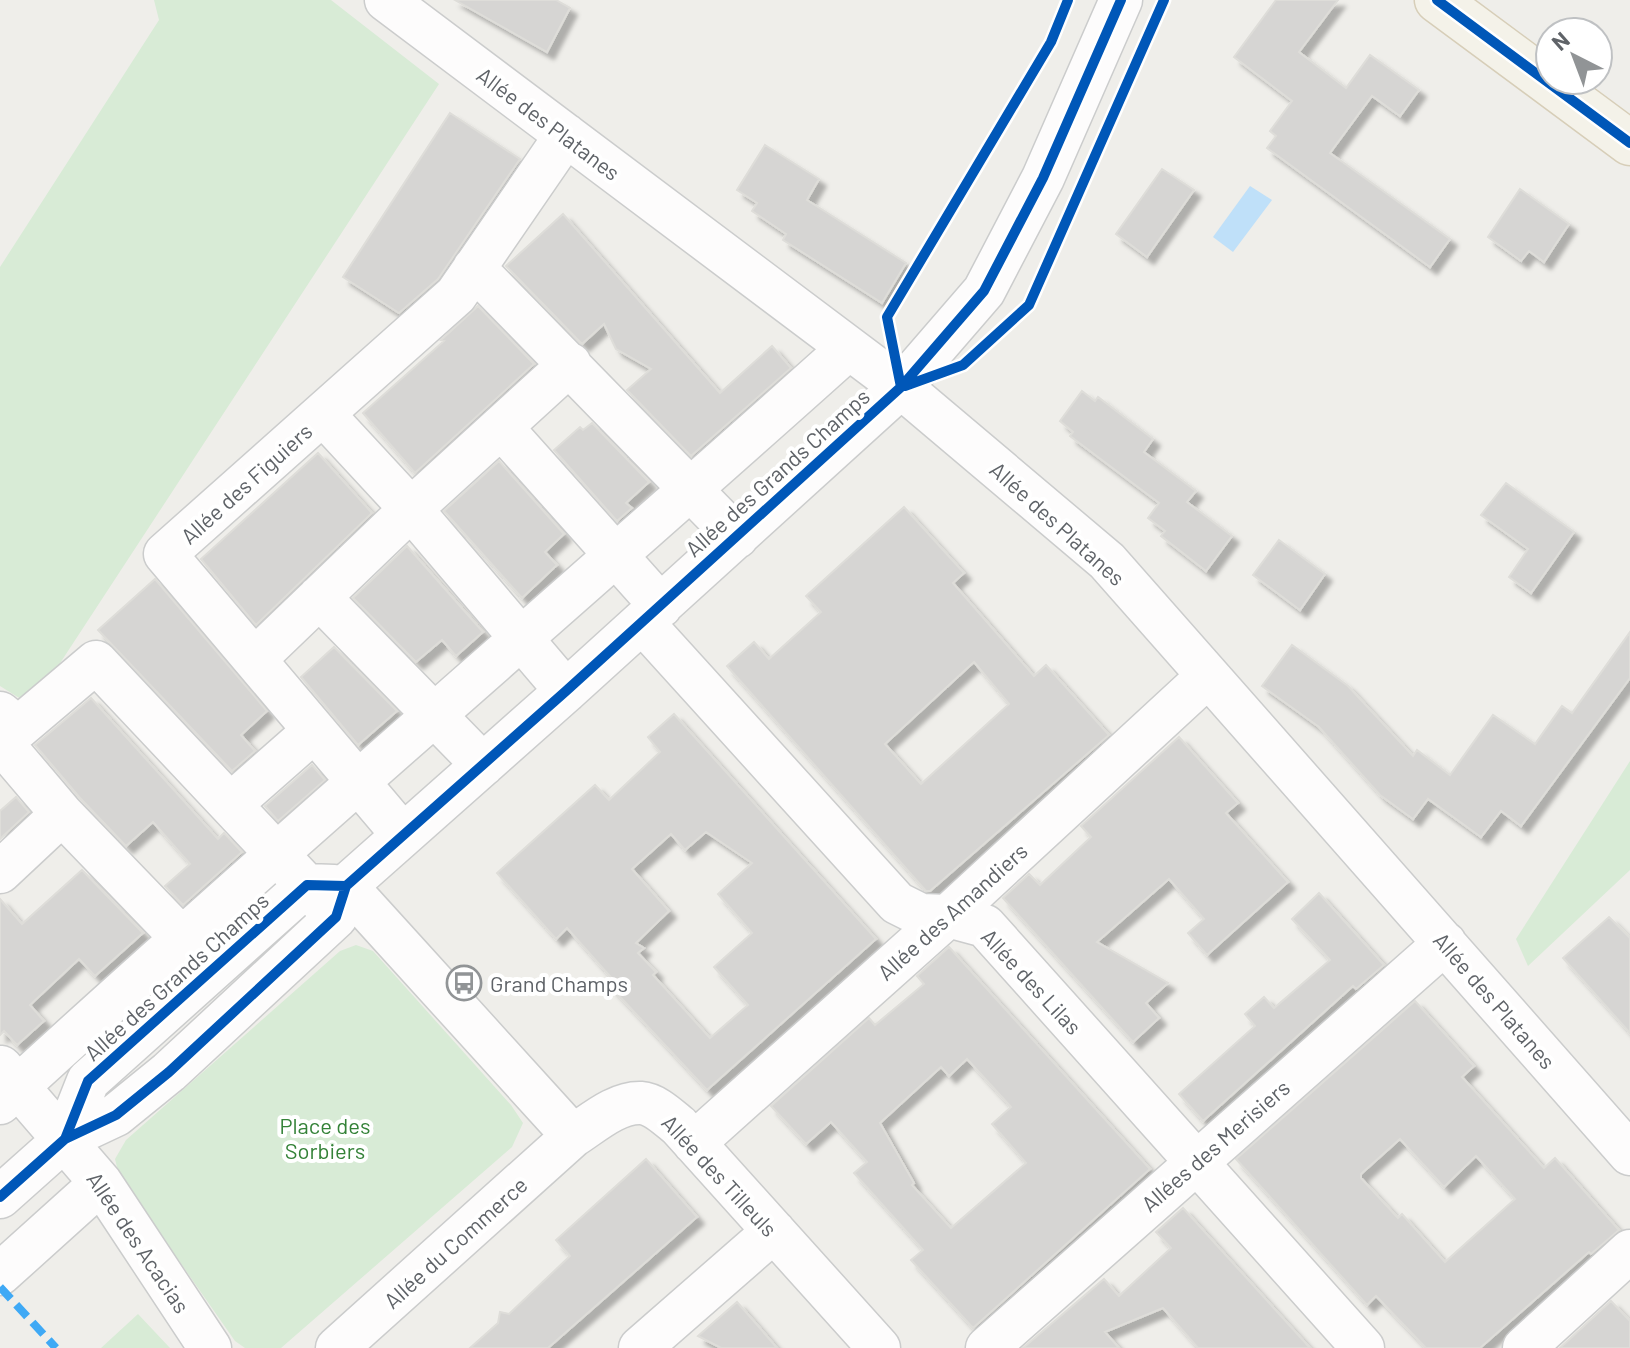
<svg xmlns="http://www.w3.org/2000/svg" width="1630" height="1348" font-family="Barlow,sans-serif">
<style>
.green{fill:#d8ebd6}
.water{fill:#bfe0f9}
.building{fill:#d6d5d3;stroke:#deddd9;stroke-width:2;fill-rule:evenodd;filter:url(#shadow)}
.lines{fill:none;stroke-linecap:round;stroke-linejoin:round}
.minor-casing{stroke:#cbcccc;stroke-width:45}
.major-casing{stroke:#d7ceb8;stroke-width:47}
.minor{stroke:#fdfcfc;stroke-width:42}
.major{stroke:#f4f2e9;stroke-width:44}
.quiet{stroke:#3fa9f5;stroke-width:8;stroke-dasharray:16 8;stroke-linecap:butt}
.cycleway-casing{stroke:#fff;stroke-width:15}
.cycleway{stroke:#0057b8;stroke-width:10}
.labels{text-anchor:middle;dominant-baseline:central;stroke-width:8;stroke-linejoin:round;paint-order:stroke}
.street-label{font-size:22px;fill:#5f6368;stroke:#fff}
.poi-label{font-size:22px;fill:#5f6368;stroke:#fff;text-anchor:start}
.park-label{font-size:22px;fill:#348238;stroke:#fff}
</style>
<defs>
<filter id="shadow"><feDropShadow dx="7" dy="7" stdDeviation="2" flood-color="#0004"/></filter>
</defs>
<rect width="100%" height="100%" fill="#efeeea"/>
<path class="green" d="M154 0H331L439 84 32 706 0 686V267L159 20Z
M1630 761V870L1528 966 1516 939Z
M356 945 373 951 511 1105 523 1123 512 1147 281 1348H245L235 1341 119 1175 115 1159 126 1140 340 951Z
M138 1314 170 1348H101Z"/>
<path class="water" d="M1250 186 1272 200 1233 252 1213 237Z"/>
<path class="building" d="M455 0H556L570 8 547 52Z
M1276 0H1338L1299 52 1346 88 1370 55 1419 90 1400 116 1372 96 1330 153 1450 239 1430 267 1267 148 1276 136 1270 131 1292 101 1234 57Z
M450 113 520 159 438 279 399 313 343 277Z
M765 145 819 179 807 200 906 263 882 303 783 240 786 234 752 211 757 203 737 190Z
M1162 169 1194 190 1147 257 1116 234Z
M1520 189 1569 224 1544 262 1529 251 1521 261 1488 237Z
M563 214 720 393 772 346 791 368 691 456 627 390 651 369 616 349 604 324 582 344 506 266Z
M478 306 534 364 415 473 363 413 444 341 441 340Z
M1082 391 1095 401 1098 397 1153 439 1144 452 1196 491 1187 502 1232 536 1206 571 1161 536 1165 531 1148 518 1159 503 1070 436 1073 432 1060 421Z
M592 423 649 482 626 503 632 508 617 521 554 450 580 427 583 430Z
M318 453 372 513 256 625 201 559Z
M499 461 564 534 545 552 557 565 522 598 444 511Z
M1506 483 1574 532 1531 593 1509 577 1528 549 1481 515Z
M904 507 964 573 953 583 1034 676 1046 665 1109 735 930 891H926L727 666 754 642 769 659 821 612 806 596ZM974 662 1009 704 921 784 885 744Z
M1279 540 1325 574 1300 610 1253 575Z
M407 546 483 632 456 656 442 640 416 662 353 598Z
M155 579 267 711 241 735 255 751 232 771 98 630Z
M1630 632V678L1521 826 1501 811 1481 837 1428 799 1413 819 1380 795 1319 727 1262 686 1292 645 1348 686 1413 756 1417 750 1450 775 1493 715 1535 744 1562 706 1572 713Z
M334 647 397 711 358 745 301 677Z
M91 698 218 839 224 833 242 852 183 905 165 886 190 864 153 822 126 846 80 798 35 745Z
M674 714 876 939 707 1090 610 986 615 982 567 928 556 939 497 873 595 785 609 800 660 752 648 737ZM706 832 752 863 718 894 752 933 714 967 748 1005 710 1038 653 975 656 972 638 953 644 948 636 943 669 911 632 869 671 834 685 850Z
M1179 737 1238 803 1226 813 1288 882 1207 955 1188 933 1204 919 1169 879 1097 942 1168 983 1146 1003 1159 1018 1133 1042 1003 898 1029 874 1040 885 1091 837 1081 826Z
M312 765 325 780 278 821 265 806Z
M16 797 29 812 0 839V811Z
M82 870 143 933 95 976 79 959 30 1005 44 1021 17 1045 4 1031 0 1035V899L22 924Z
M1319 893 1384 965 1356 989 1353 986 1203 1121 1179 1094 1255 1026 1245 1014 1264 997 1274 1008 1330 960 1292 919Z
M1609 917 1630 938V1033L1563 958Z
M949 947 1150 1169 973 1328 911 1260 923 1250 854 1173 867 1162 831 1122 806 1144 771 1106 869 1018 875 1025 924 984 917 976ZM967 1059 1011 1107 992 1124 1026 1163 951 1228 912 1185 914 1183 880 1123 941 1067 949 1076Z
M1415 1001 1474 1066 1462 1077 1544 1168 1555 1158 1619 1230 1591 1254 1589 1252 1480 1348H1426L1376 1296 1367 1305 1236 1159ZM1400 1139 1444 1187 1476 1156 1515 1199 1445 1262 1402 1214 1398 1218 1361 1178V1174Z
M646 1159 697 1217 548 1348H470L498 1323 500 1312 509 1314 570 1256 556 1240Z
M1183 1208 1310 1348H1198L1163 1308 1105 1332 1119 1348H1023L1104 1279 1119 1296 1171 1248 1156 1232Z
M1611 1301 1630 1321V1348H1560Z
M737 1302 759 1327 777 1348H721L698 1336Z"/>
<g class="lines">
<g class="minor-casing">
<path id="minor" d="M386 0 901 387 1107 561 1630 1154
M474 268 737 537
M323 414 411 509 566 691
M501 427 661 606
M319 597 483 765
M642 622 897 903 921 915 948 916 985 926 1363 1348
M255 659 411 509 570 364
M0 713 18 728 96 662 336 917
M0 741 62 814 200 957
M231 804 314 731
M403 835 165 554 456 295 566 135
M0 872 62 814
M346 886 573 1136C592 1124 616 1102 641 1103 655 1104 669 1118 679 1126L879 1348
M1 1067 101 1183 210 1348
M0 1103C279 847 567 601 849 348
M65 1139 88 1081 307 885 334 886
M694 1143 948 916 1208 676
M0 1197 65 1139 116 1115 169 1072 336 917 346 886 566 691 901 387 984 291 1043 178 1121 0
M0 1274 101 1183
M337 1348 573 1136
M640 1348 774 1231
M987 1348 1445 943
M1524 1348 1630 1251"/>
</g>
<g class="major-casing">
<path id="major" d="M1437 0 1630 143"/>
</g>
<use href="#minor" class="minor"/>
<use href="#major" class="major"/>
<path class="quiet" d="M0 1287 56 1348"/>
<g class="cycleway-casing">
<path id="cycleway" d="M1437 0 1630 143
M905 386 963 365 1029 305 1164 0
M901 387 887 317 1051 42 1068 0
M65 1139 88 1081 307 885 346 886
M0 1197 65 1139 116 1115 169 1072 336 917 346 886 566 691 901 387 984 291 1043 178 1121 0"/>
</g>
<use href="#cycleway" class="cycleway"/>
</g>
<defs>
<g id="bus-ring" transform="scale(1.8)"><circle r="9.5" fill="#fff" stroke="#919496" stroke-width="1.5"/><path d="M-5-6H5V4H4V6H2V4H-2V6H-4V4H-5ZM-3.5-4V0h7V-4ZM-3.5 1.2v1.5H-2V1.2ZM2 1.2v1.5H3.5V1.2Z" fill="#919496"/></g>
</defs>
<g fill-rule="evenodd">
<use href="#bus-ring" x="464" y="983"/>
</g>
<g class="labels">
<g class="street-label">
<text transform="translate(549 123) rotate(37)">Allée des Platanes</text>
<text transform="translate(777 472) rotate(-42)">Allée des Grands Champs</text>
<text transform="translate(246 483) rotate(-42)">Allée des Figuiers</text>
<text transform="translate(1058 523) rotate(42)">Allée des Platanes</text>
<text transform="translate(952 911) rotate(-42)">Allée des Amandiers</text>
<text transform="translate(176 976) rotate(-42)">Allée des Grands Champs</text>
<text transform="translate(1032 981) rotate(47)">Allée des Lilas</text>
<text transform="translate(1495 1000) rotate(49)">Allée des Platanes</text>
<text transform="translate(1215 1145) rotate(-41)">Allées des Merisiers</text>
<text transform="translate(720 1175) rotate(47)">Allée des Tilleuls</text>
<text transform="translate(139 1242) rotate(56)">Allée des Acacias</text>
<text transform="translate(455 1242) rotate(-42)">Allée du Commerce</text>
</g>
<g class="poi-label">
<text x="490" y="983">Grand Champs</text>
</g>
<g class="park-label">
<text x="325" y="1125">Place des<tspan x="325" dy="25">Sorbiers</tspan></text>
</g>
</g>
<g transform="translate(1574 56) rotate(318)"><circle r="38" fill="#ffffff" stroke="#bfc1c3" stroke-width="2"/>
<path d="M0-6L14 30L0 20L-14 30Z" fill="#919496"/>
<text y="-12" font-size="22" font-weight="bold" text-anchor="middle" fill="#5f6368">N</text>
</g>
</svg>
